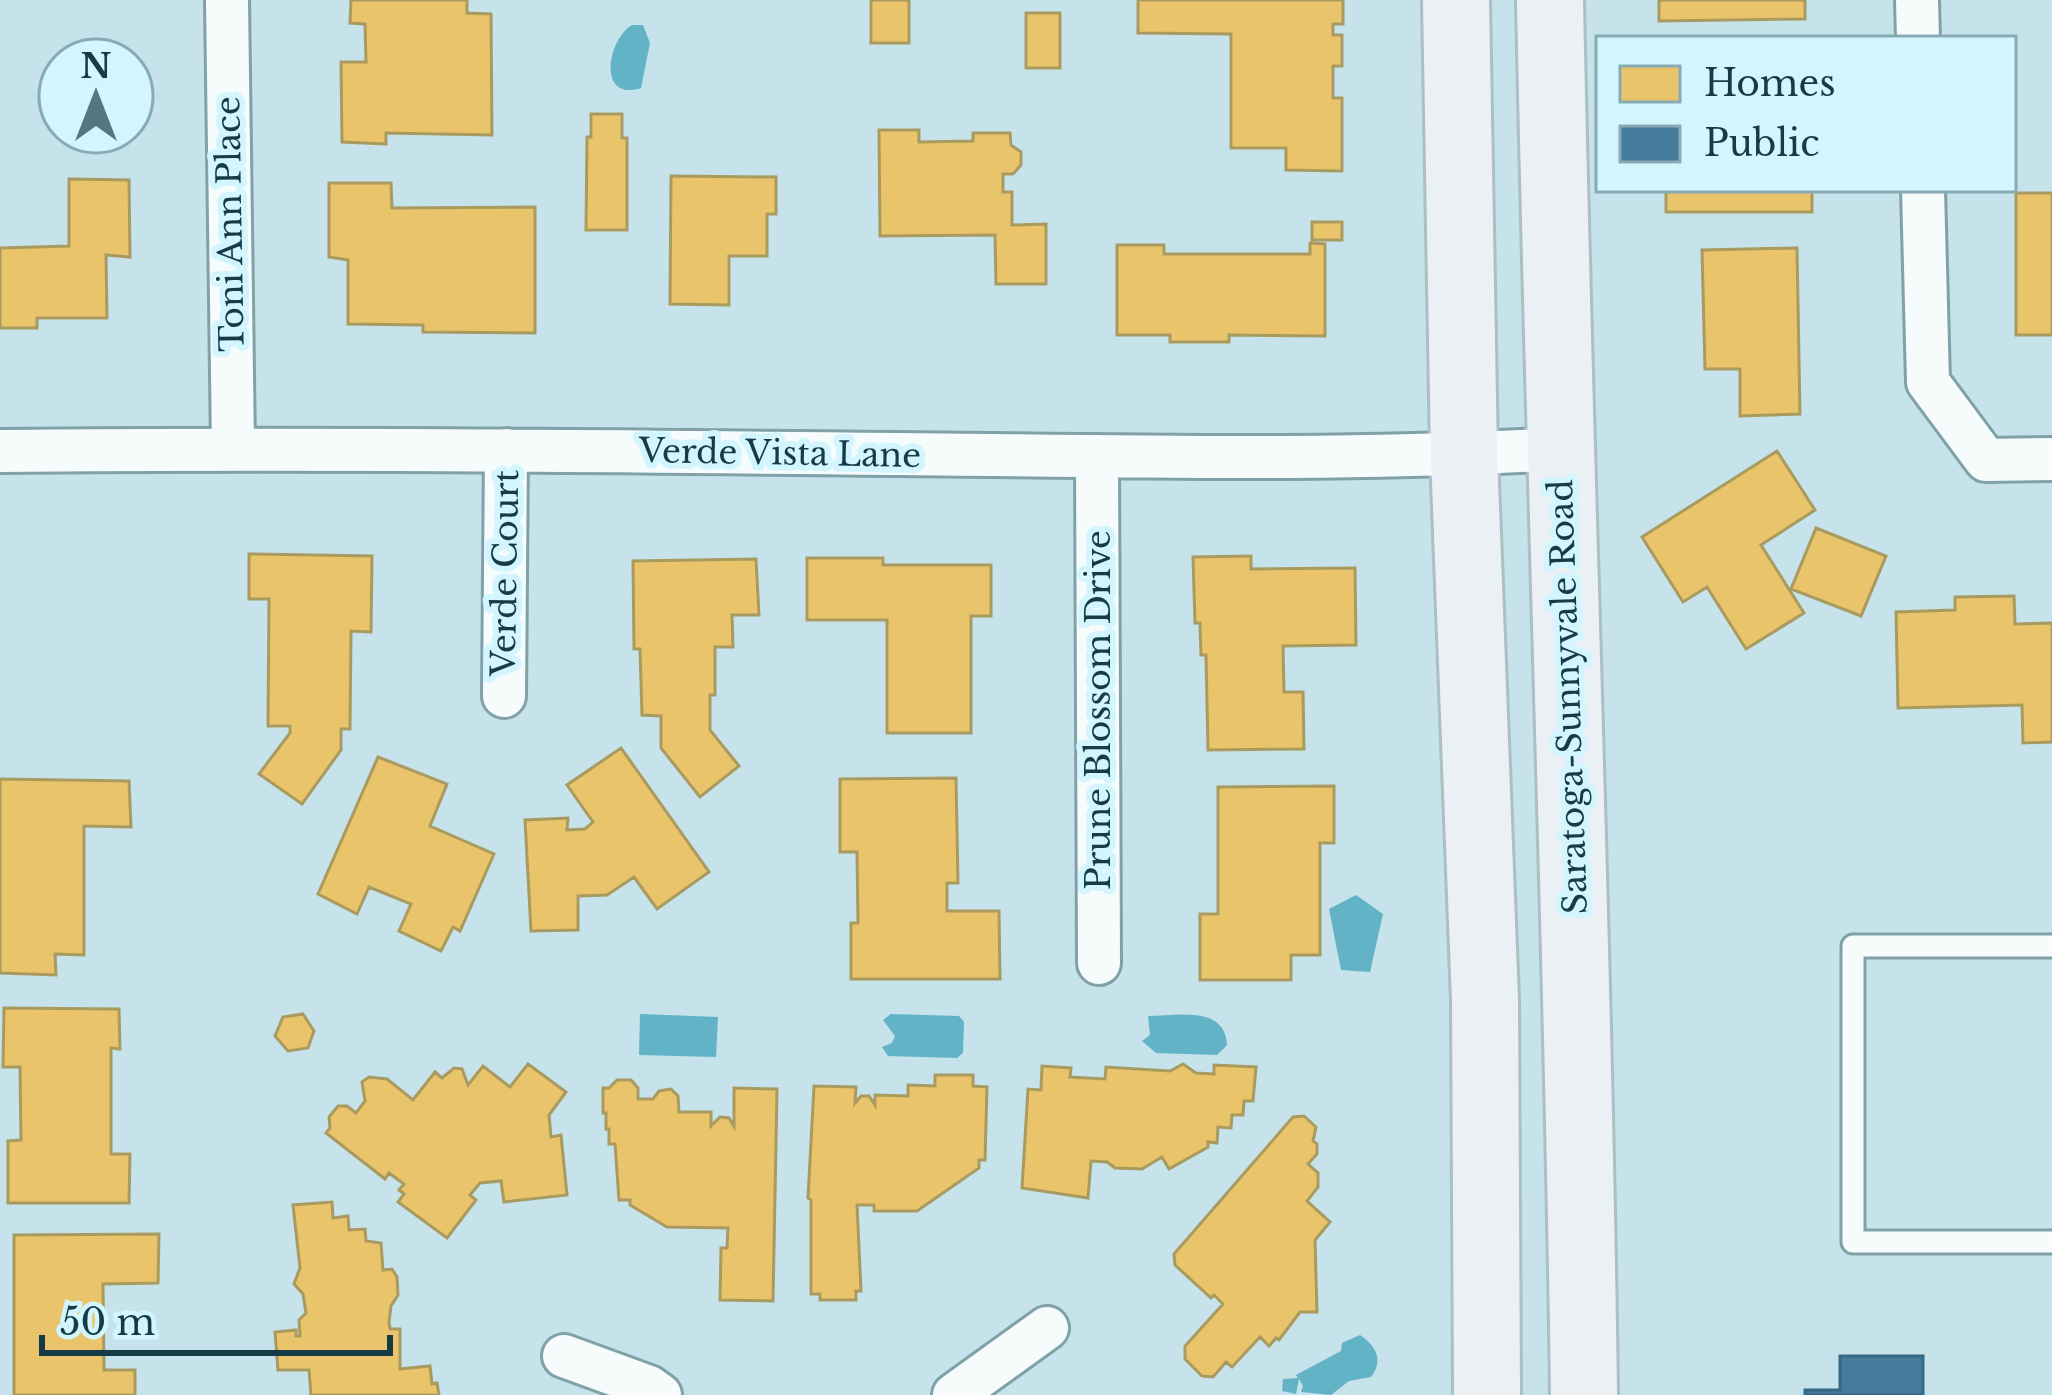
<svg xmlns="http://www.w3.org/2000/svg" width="2052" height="1395" font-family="'Libre Baskerville',serif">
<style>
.water{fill:#62b3c6}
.homes{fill:#e9c46a;stroke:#a99b5f;stroke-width:3}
.public{fill:#457b9d;stroke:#376883;stroke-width:3}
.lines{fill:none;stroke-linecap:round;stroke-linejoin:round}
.service-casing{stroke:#81a1a9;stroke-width:27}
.minor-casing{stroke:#81a1a9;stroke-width:48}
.primary-casing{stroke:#abbfc5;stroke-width:72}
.service{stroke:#f6fbfc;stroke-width:21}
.minor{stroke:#f6fbfc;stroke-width:42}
.primary{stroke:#ebf0f5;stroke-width:66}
.labels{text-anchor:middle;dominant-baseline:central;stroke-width:12;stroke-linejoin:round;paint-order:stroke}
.street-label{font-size:33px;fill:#153c46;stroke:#d3f5fe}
</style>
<rect width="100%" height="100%" fill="#c6e2ea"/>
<path class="water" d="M632 25H643L650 43 641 88C597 102 607 40 632 25Z
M1356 895 1383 914 1370 972 1341 970 1329 909Z
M640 1014 718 1017 716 1057 639 1055Z
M891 1014 959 1016 964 1022 963 1053 957 1058 888 1056 882 1047 892 1043 895 1036 883 1020Z
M1148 1016C1178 1016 1225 1005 1227 1045L1217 1055 1156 1053 1142 1041 1150 1035Z
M1360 1335C1376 1346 1384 1360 1371 1377L1349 1381 1331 1395 1301 1392 1303 1386 1299 1379 1296 1394 1282 1391 1283 1379 1298 1378 1296 1375 1341 1351 1342 1343Z"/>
<path class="homes" d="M351 0H467V13L491 14 492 135 386 133V144L342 142 341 62H366L365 24 350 23Z
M871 0H909V43H871Z
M1138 0H1343V24H1333V35H1342V66H1333V98H1342V171L1286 170V148H1231V34L1138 33Z
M1659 0H1805V19L1659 21Z
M1026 13H1060V68H1026Z
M591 114H622V138H627V230H586L587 137H591Z
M879 130H919V142L973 141V133H1010L1011 145 1021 152V165L1013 174H1003V192H1012V225L1046 224V284H996L995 235 880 236Z
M671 176 776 177V214H767V256H729V305L670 304Z
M69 179 129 180 130 257 106 255 107 318H37V328H0V248L69 246Z
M329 183H391L392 208 535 207V333L423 332V325L348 324V260L329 257Z
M1666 189H1812V212H1666Z
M2016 193H2052V335H2016Z
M1312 222H1342V240H1312Z
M1310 243 1325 244V336L1229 335V342H1170V335H1117V245H1164V254H1310Z
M1797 248 1800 414 1740 416V369H1705L1702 250Z
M1777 451 1815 510 1761 545 1804 613 1746 649 1707 587 1683 602 1642 537Z
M1816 528 1886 556 1861 616 1791 589Z
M249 554 372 556 371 632 351 631 350 729H341V750L302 804 259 774 290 733V726H268L269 599H249Z
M1251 556V569L1355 568 1356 645 1283 646 1284 692H1303L1304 749 1208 750 1206 655H1201L1200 623H1195L1193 557Z
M807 558H883V565H991V616H971V733H887V620H807Z
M756 559 759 615H732L733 647H715V695H710V730L739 766 700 797 661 748V716L642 715 640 649H634L633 561Z
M2014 596 2015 624 2052 623V742L2023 743 2022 705 1898 708 1896 612 1955 610V597Z
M621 748 709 872 657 909 634 877 607 895 578 896V930L531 931 525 820 568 818 567 830 585 829 593 822 567 785Z
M378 757 447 784 430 826 494 854 460 931 453 927 441 951 399 931 411 904 369 887 357 914 318 894Z
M956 778 958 883H947V911H999L1000 979H851V923H858L857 852H840V779Z
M0 779 129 781 131 827 84 826V955L55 954 56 975 0 973Z
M1334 786V843H1320V955H1291V980H1200V914H1218V787Z
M4 1008 119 1009 120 1049 111 1048V1154H130L129 1203H8V1141L21 1140 20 1067H3Z
M303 1014 314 1031 308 1048 288 1051 275 1036 283 1017Z
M528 1064 566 1092 549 1115 551 1137 561 1135 567 1195 504 1202 501 1181 480 1183 470 1195 476 1200 447 1238 398 1202 404 1194 399 1190 404 1184 389 1173 385 1179 326 1133 330 1128 329 1117 338 1106H347L356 1113 365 1101 362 1082 369 1077 387 1079 413 1100 435 1072 442 1078 454 1068 462 1069 468 1085 483 1066 510 1087Z
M1183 1064 1196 1073 1214 1074V1065L1256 1067 1253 1101H1244L1243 1115H1232L1231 1128 1218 1127 1217 1143 1208 1142V1147L1169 1169 1162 1157 1142 1169 1115 1168 1107 1162 1091 1161 1088 1198 1022 1188 1028 1089 1041 1090 1042 1066 1071 1068 1070 1077 1105 1079 1106 1067 1170 1071Z
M935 1075H973V1086L987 1087 985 1160H979V1168L917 1211H874V1205H857L861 1291H856V1300H820V1294H811V1200L808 1198 814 1086 856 1087 855 1103 861 1096H869L875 1105V1095L908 1096V1085L935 1086Z
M617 1080H631L638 1088V1099H653L659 1091 671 1089 678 1096 679 1112H711V1126L720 1117 729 1118 734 1126V1088L777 1089 773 1301 720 1300 721 1248H727L728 1228 667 1227 630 1205V1200H619L615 1144H609V1129H606V1113H603V1088H609Z
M1304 1116 1316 1127 1313 1141 1317 1144V1154L1308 1164 1318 1173V1187L1307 1201 1330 1222 1315 1240 1317 1312H1300L1279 1340 1276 1338 1269 1346 1260 1337 1232 1367 1226 1362 1213 1377 1202 1376 1185 1359V1346L1223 1304 1214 1295 1211 1298 1175 1265 1174 1254 1293 1117Z
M332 1202 333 1218 348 1216 349 1230 365 1229 366 1241 381 1243 383 1270 392 1269 397 1277 398 1295 391 1306 389 1322 390 1329H400V1369L430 1366 432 1384 437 1383 439 1395H311L309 1370H278L275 1332 296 1330V1336H300L299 1320 306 1313 303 1294 294 1284 300 1268 293 1205Z
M159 1234 158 1283 103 1284 104 1370H135V1395H14V1235Z"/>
<path class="public" d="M1840 1356H1923V1395H1805V1390H1840Z"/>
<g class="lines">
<g class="service-casing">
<path id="service" d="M2052 946H1853V1242H2052"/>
</g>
<g class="minor-casing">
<path id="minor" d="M227 0 233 448
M1917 0 1918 39
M1923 189 1928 382 1986 460 2052 459
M0 451C299 448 598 451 897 454 1118 456 1339 462 1559 449
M1097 456 1099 963
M504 696 506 450
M564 1356 649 1387 660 1395
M954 1395 1047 1328"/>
</g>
<g class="primary-casing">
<path id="primary" d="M1456 0 1464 455 1485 1000 1487 1395
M1550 0C1559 465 1578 930 1584 1395"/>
</g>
<use href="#service" class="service"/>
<use href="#minor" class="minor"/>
<use href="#primary" class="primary"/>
</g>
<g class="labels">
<g class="street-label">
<text transform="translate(230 224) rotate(-91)">Toni Ann Place</text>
<text transform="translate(780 453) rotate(1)">Verde Vista Lane</text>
<text transform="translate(505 573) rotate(-89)">Verde Court</text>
<text transform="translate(1568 697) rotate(-92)">Saratoga-Sunnyvale Road</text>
<text transform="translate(1098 710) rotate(-90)">Prune Blossom Drive</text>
</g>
</g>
<rect x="1596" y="36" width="420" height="156" fill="#d3f5fe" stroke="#87abb4" stroke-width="3"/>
<rect x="1620" y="66" width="60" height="36" fill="#e9c46a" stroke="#87abb4" stroke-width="3"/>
<text x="1704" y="96" font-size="36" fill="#153c46">Homes</text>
<rect x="1620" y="126" width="60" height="36" fill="#457b9d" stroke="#87abb4" stroke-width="3"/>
<text x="1704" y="156" font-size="36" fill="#153c46">Public</text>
<g transform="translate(96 96)"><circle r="57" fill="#d3f5fe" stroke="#87abb4" stroke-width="3"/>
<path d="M0-9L21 45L0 30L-21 45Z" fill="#53767f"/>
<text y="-18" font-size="33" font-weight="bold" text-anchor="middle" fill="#153c46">N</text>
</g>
<path d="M42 1335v18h348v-18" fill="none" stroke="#153c46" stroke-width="6"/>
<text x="60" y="1335" font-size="36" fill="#153c46" stroke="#d3f5fe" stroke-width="9" paint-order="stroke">50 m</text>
</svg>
